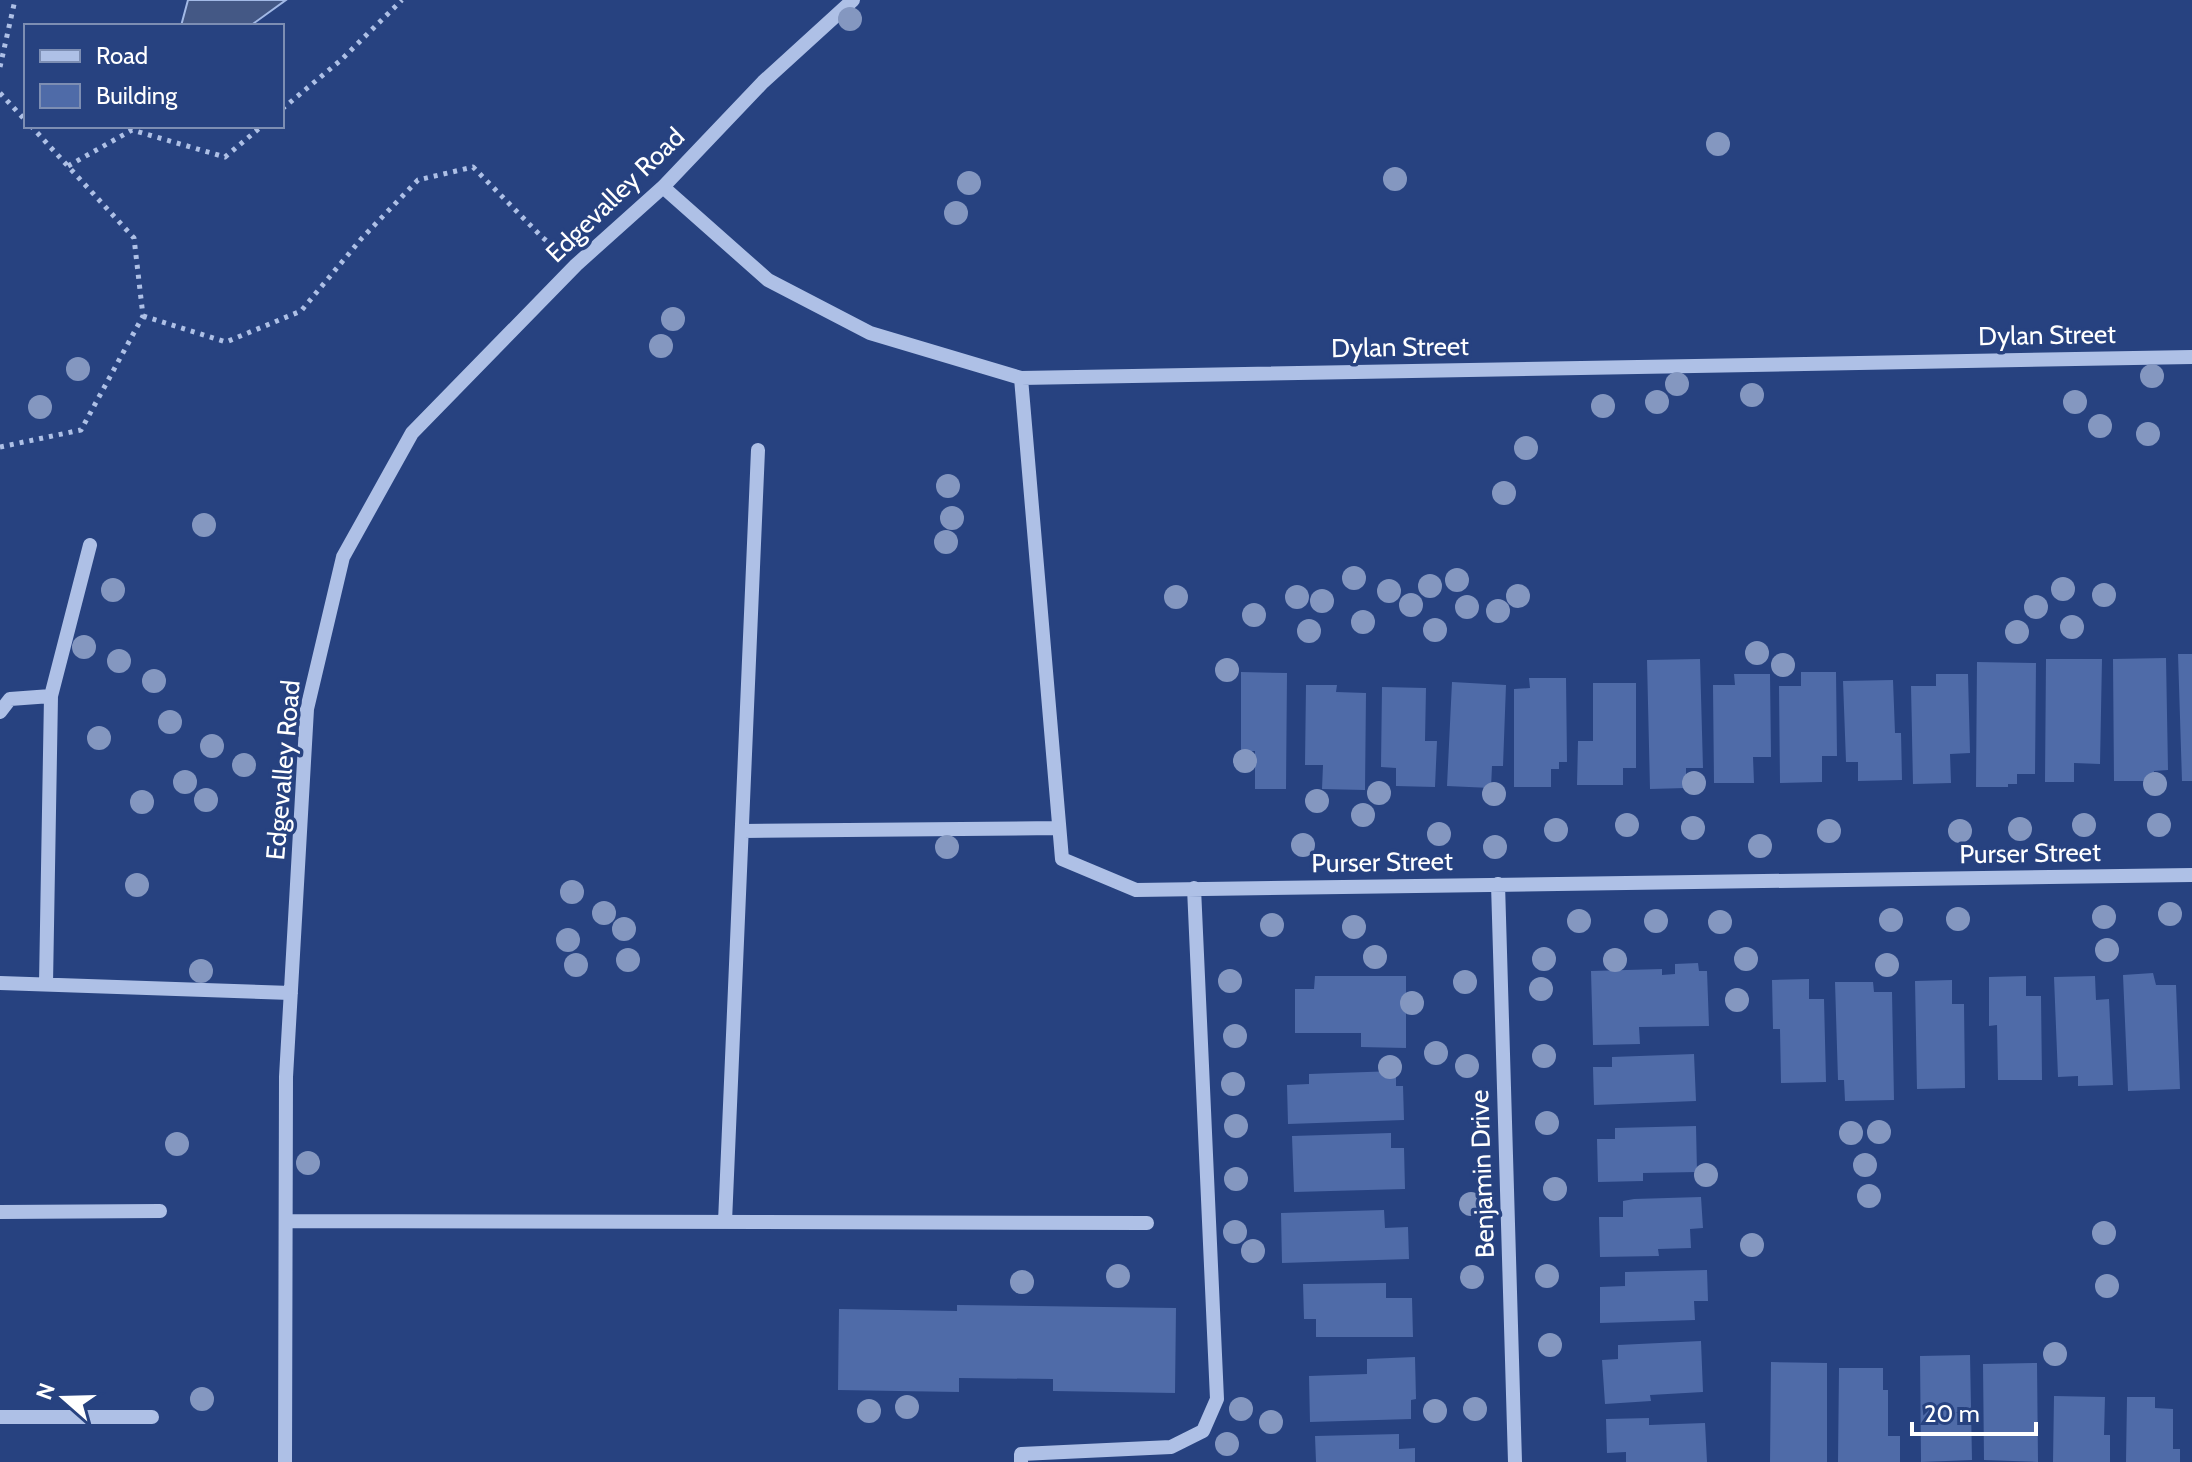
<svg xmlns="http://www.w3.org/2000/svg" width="2192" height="1462" font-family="Cabin,sans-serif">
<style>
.water{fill:#445885;stroke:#a2b9e6;stroke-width:2}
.building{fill:#4f6ba8}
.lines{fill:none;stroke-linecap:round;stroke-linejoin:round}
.path{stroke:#aec0e6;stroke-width:5;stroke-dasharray:4 6;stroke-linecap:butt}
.minor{stroke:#aec0e6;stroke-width:14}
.tree{fill:#8497c0}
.labels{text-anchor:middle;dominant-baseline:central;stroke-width:7;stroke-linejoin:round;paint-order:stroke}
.street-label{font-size:26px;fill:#fff;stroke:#274280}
</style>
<rect width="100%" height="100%" fill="#274280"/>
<path class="water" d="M188 0H286L250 26H181Z"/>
<path class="building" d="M2178 654H2192V781H2182Z
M2166 658 2168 770 2154 771V781H2114L2113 659Z
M1700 659 1703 768H1686V788L1650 789 1647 660Z
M2046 659H2102L2100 764 2074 763V782H2045Z
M1977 662 2036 663 2035 774H2017V784H2008V787H1976Z
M1241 672 1287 673 1286 789H1255V751H1241Z
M1801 672H1836L1837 756H1822V782L1780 783 1779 686H1801Z
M1734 674H1770L1771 757H1753L1754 783H1714L1713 685H1735Z
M1936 674H1968L1970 753 1950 754 1951 783 1913 784 1911 686H1936Z
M1529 678H1566L1567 762H1559V769H1551V787H1514V689L1530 688Z
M1893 680 1895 733H1901L1902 780 1858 781V762H1846L1843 681Z
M1452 682 1506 685 1503 766H1492L1491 788 1447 786Z
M1593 683H1636V768H1623V785H1577L1578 741H1593Z
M1306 685H1337L1336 692 1366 693 1365 790 1322 789 1323 765H1305Z
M1382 687 1426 688 1425 741H1437L1435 787 1396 786V768L1381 767Z
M1698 963 1699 971H1707L1709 1026 1639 1027 1640 1044 1593 1045 1591 971 1662 969V975L1675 974V964Z
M2153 973 2156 985H2176L2180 1089 2128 1091 2123 975Z
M1315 976H1406V1048L1361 1047V1033H1295V989H1314Z
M2026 976V996H2041L2042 1080H1998L1997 1025 1989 1026V977Z
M2095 976 2096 1000 2109 999 2113 1085 2078 1086V1076L2058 1077 2054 977Z
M1809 979V999H1824L1826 1082 1781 1083 1780 1029H1773L1772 980Z
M1952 980V1004H1964L1965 1088 1917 1089 1915 981Z
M1835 982H1873L1874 992H1892L1894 1100 1845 1101 1844 1080H1838Z
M1694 1054 1696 1101 1594 1105 1593 1067H1612V1057Z
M1396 1071V1086H1403L1404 1120 1288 1124 1287 1085 1309 1084V1074Z
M1696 1126 1697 1172 1643 1173V1181L1598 1182 1597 1139H1615V1128Z
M1391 1133V1148H1404L1405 1189 1294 1192 1292 1136Z
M1701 1197 1703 1228 1690 1229 1691 1248 1658 1249 1659 1256 1600 1257 1599 1217H1623V1201L1634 1199Z
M1384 1210 1385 1228 1408 1227 1409 1259 1282 1263 1281 1213Z
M1707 1270 1708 1301H1694L1695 1320 1600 1323V1287L1625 1286V1272Z
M1386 1283V1298H1412L1413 1337H1316V1319H1304L1303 1284Z
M957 1305 1176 1308 1175 1393 1053 1391V1379L959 1378V1392L838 1390 839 1309 957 1311Z
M1701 1341 1703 1392 1650 1395 1651 1401 1605 1404 1602 1360 1618 1359V1345Z
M1970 1355 1972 1460 1921 1462 1920 1356Z
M1415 1357 1416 1399 1411 1400V1419L1310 1422 1309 1376 1367 1374V1359Z
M1771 1362 1827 1363V1462H1770Z
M2037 1363 2038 1462 1984 1460 1983 1364Z
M1839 1368H1883V1390H1888V1436H1900V1462H1838Z
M2054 1396 2105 1397 2104 1435H2110V1462H2053Z
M2127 1397H2155V1408L2173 1409V1449H2180V1462H2126Z
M1649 1418V1425L1705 1423 1707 1462H1626V1452L1607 1453 1606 1419Z
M1399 1434V1449L1415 1448V1462H1316L1315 1436Z"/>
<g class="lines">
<path class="path" d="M0 67 15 0
M0 93 26 121
M282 109 341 60 402 0
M68 166 132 130 225 157 262 126
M143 316 226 342 301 311 362 238 418 180 473 167 542 237 555 248
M0 447 81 430 143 316 134 238 31 126"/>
<path class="minor" d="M663 187 768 280 870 333 1021 378 2192 357
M1021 378 1062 859 1136 890 2192 875
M0 712 10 699 51 696
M743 831 1058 828
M1498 884 1515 1462
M0 983 291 993
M46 984 51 696 90 545
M0 1212 160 1211
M286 1221 1147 1223
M725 1222 758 450
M0 1417H152
M285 1462 286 1077 307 709 343 557 412 433 576 265 663 187 763 82 853 0
M1021 1462V1454L1171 1447 1203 1431 1217 1399 1194 888"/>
</g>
<g class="tree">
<circle cx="850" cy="19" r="12"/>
<circle cx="1718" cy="144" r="12"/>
<circle cx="1395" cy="179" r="12"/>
<circle cx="969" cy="183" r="12"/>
<circle cx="956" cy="213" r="12"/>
<circle cx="673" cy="319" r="12"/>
<circle cx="661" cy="346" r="12"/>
<circle cx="78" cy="369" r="12"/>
<circle cx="2152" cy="376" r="12"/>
<circle cx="1677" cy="384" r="12"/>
<circle cx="1752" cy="395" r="12"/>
<circle cx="1657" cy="402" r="12"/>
<circle cx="2075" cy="402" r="12"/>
<circle cx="1603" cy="406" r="12"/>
<circle cx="40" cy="407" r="12"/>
<circle cx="2100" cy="426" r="12"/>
<circle cx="2148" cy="434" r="12"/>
<circle cx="1526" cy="448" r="12"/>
<circle cx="948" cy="486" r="12"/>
<circle cx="1504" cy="493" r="12"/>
<circle cx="952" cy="518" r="12"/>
<circle cx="204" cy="525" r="12"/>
<circle cx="946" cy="542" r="12"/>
<circle cx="1354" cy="578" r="12"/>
<circle cx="1457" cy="580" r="12"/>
<circle cx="1430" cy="586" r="12"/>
<circle cx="2063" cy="589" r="12"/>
<circle cx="113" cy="590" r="12"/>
<circle cx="1389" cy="591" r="12"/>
<circle cx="2104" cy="595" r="12"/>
<circle cx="1518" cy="596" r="12"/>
<circle cx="1176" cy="597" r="12"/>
<circle cx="1297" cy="597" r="12"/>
<circle cx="1322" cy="601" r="12"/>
<circle cx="1411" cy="605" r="12"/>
<circle cx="1467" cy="607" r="12"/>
<circle cx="2036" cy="607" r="12"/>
<circle cx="1498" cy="611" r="12"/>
<circle cx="1254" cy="615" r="12"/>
<circle cx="1363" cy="622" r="12"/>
<circle cx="2072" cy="627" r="12"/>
<circle cx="1435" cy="630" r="12"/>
<circle cx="1309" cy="631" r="12"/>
<circle cx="2017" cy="632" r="12"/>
<circle cx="84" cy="647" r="12"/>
<circle cx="1757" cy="653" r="12"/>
<circle cx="119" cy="661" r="12"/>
<circle cx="1783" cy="665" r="12"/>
<circle cx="1227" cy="670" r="12"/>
<circle cx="154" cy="681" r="12"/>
<circle cx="170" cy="722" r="12"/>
<circle cx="99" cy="738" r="12"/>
<circle cx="212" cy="746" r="12"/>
<circle cx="1245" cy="761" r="12"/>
<circle cx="244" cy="765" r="12"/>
<circle cx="185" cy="782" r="12"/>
<circle cx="1694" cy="783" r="12"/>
<circle cx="2155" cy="784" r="12"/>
<circle cx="1379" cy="793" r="12"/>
<circle cx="1494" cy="794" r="12"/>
<circle cx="206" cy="800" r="12"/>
<circle cx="1317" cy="801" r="12"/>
<circle cx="142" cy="802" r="12"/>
<circle cx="1363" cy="815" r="12"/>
<circle cx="1627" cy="825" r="12"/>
<circle cx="2084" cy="825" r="12"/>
<circle cx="2159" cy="825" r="12"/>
<circle cx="1693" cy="828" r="12"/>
<circle cx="2020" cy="829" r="12"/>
<circle cx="1556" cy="830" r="12"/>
<circle cx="1829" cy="831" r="12"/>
<circle cx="1960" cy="831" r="12"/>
<circle cx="1439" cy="834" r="12"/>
<circle cx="1303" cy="845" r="12"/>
<circle cx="1760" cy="846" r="12"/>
<circle cx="947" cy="847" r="12"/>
<circle cx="1495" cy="847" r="12"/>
<circle cx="137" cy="885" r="12"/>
<circle cx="572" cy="892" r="12"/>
<circle cx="604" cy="913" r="12"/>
<circle cx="2170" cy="914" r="12"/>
<circle cx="2104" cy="917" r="12"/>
<circle cx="1958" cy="919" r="12"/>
<circle cx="1891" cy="920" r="12"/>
<circle cx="1579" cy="921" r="12"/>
<circle cx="1656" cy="921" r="12"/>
<circle cx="1720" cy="922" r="12"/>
<circle cx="1272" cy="925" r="12"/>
<circle cx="1354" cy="927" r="12"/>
<circle cx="624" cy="929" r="12"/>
<circle cx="568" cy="940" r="12"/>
<circle cx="2107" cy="950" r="12"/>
<circle cx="1375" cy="957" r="12"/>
<circle cx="1544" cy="959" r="12"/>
<circle cx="1746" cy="959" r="12"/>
<circle cx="628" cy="960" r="12"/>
<circle cx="1615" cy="960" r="12"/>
<circle cx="576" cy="965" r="12"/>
<circle cx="1887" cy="965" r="12"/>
<circle cx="201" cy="971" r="12"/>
<circle cx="1230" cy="981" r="12"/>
<circle cx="1465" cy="982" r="12"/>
<circle cx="1541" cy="989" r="12"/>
<circle cx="1737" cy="1000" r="12"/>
<circle cx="1412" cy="1003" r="12"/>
<circle cx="1235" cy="1036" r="12"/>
<circle cx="1436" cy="1053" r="12"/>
<circle cx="1544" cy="1056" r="12"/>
<circle cx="1467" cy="1066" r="12"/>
<circle cx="1390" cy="1067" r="12"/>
<circle cx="1233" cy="1084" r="12"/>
<circle cx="1547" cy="1123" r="12"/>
<circle cx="1236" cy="1126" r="12"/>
<circle cx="1879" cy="1132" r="12"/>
<circle cx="1851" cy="1133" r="12"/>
<circle cx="177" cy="1144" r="12"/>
<circle cx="308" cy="1163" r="12"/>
<circle cx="1865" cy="1165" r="12"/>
<circle cx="1706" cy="1175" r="12"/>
<circle cx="1236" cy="1179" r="12"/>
<circle cx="1555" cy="1189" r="12"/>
<circle cx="1869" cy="1196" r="12"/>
<circle cx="1471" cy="1204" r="12"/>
<circle cx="1235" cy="1232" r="12"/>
<circle cx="2104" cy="1233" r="12"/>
<circle cx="1752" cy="1245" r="12"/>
<circle cx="1253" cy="1251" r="12"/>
<circle cx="1118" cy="1276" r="12"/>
<circle cx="1547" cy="1276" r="12"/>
<circle cx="1472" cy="1277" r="12"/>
<circle cx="1022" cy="1282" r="12"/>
<circle cx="2107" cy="1286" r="12"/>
<circle cx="1550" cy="1345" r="12"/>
<circle cx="2055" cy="1354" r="12"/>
<circle cx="202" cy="1399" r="12"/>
<circle cx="907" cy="1407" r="12"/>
<circle cx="1241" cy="1409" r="12"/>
<circle cx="1475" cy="1409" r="12"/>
<circle cx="869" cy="1411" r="12"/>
<circle cx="1435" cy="1411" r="12"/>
<circle cx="1271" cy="1422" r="12"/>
<circle cx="1227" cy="1444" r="12"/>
</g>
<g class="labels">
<g class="street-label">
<text transform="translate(615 195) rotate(-44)">Edgevalley Road</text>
<text transform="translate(2047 335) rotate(-1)">Dylan Street</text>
<text transform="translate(1400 347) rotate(-1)">Dylan Street</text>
<text transform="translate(283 770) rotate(-85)">Edgevalley Road</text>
<text transform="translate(2030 853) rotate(-1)">Purser Street</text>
<text transform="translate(1382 862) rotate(-1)">Purser Street</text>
<text transform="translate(1482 1174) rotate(-92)">Benjamin Drive</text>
</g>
</g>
<rect x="24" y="24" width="260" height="104" fill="#274280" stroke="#7d8eb3" stroke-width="2"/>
<rect x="40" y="50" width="40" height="12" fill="#aec0e6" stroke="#7d8eb3" stroke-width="2"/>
<text x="96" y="64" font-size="24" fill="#ffffff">Road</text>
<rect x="40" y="84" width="40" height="24" fill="#4f6ba8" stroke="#7d8eb3" stroke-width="2"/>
<text x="96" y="104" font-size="24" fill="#ffffff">Building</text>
<g transform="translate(64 1398) rotate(290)" stroke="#274280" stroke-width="6" paint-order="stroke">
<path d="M0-6L14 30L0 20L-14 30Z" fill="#ffffff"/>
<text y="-12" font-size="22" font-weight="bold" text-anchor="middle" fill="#ffffff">N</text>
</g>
<path d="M1912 1422v12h124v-12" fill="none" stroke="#ffffff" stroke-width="4"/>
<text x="1924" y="1422" font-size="24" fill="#ffffff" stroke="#274280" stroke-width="6" paint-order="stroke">20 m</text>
</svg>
